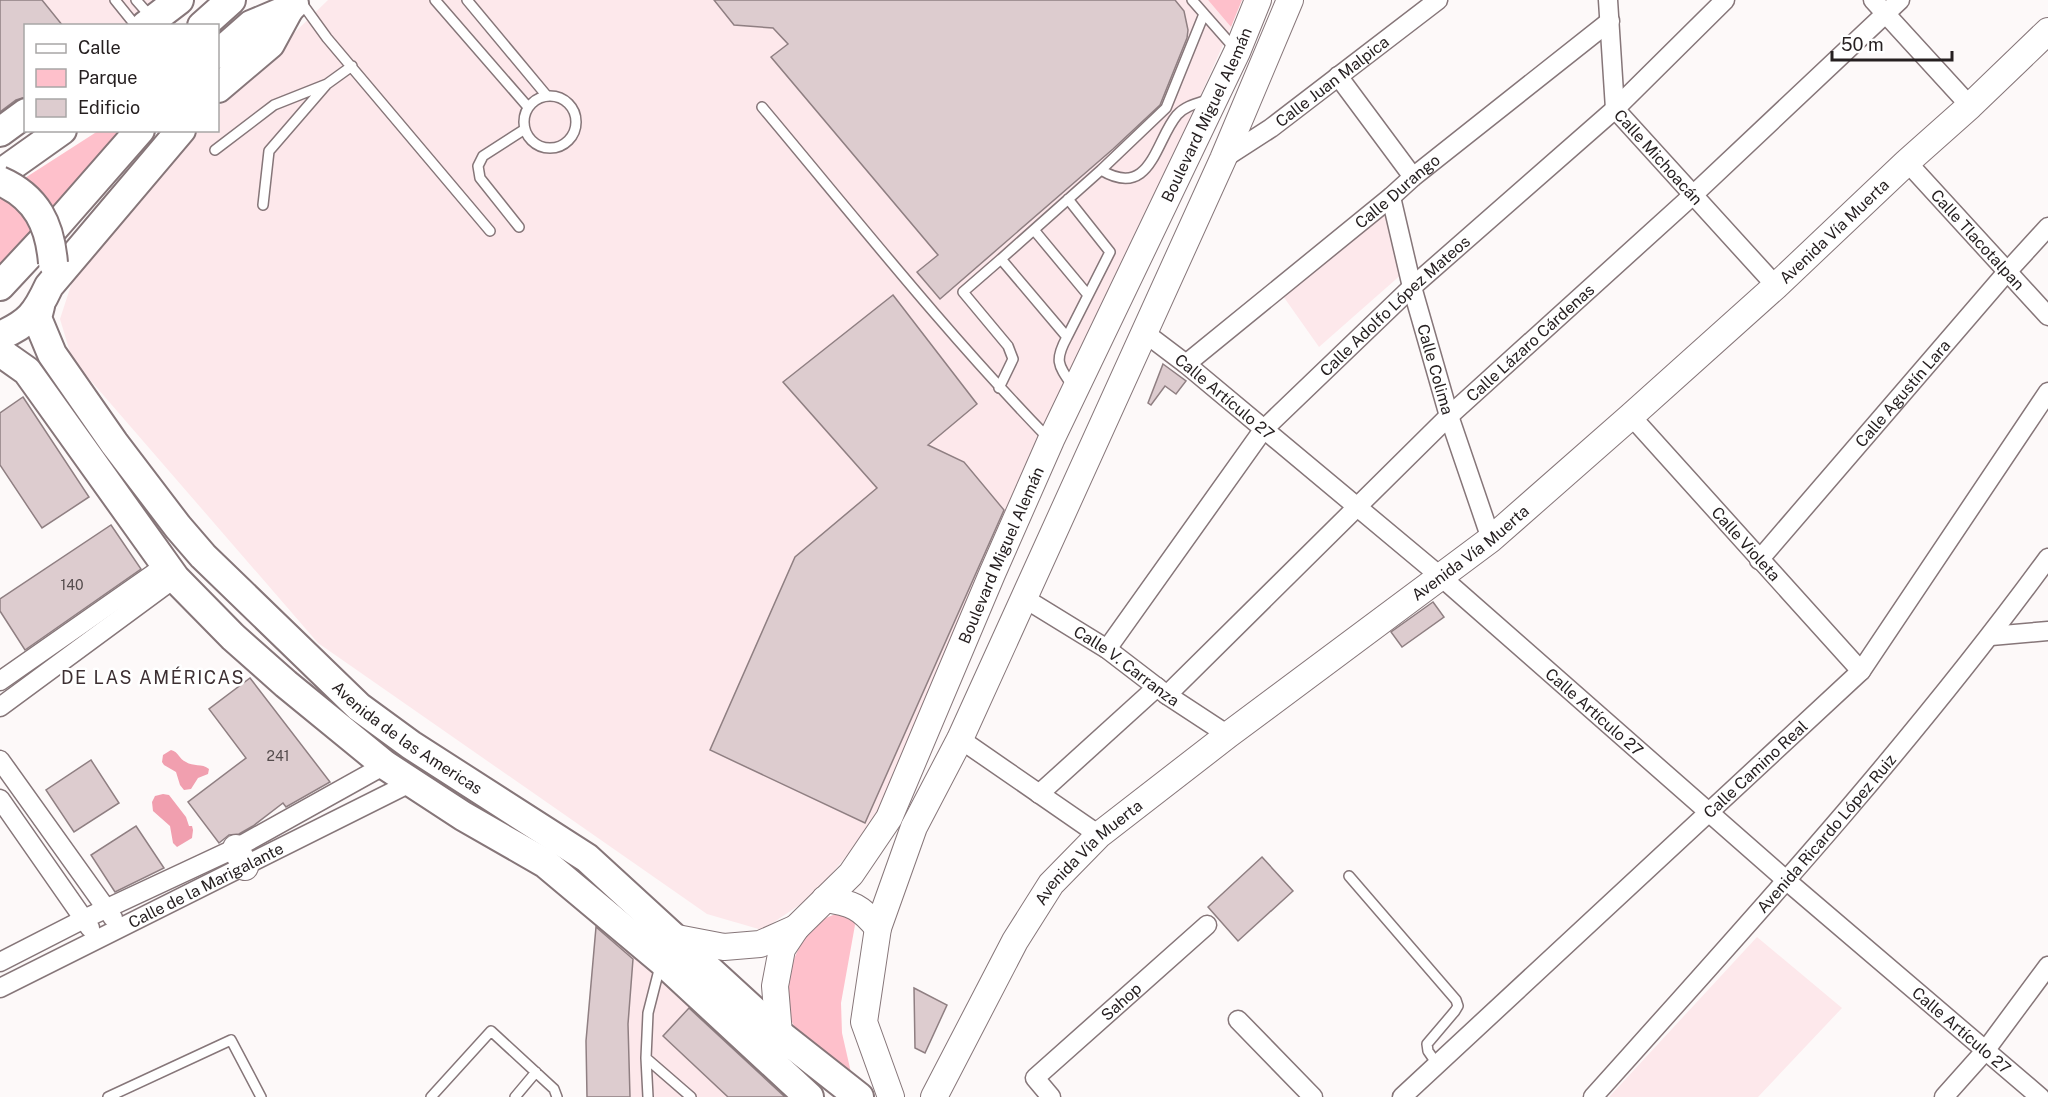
<svg xmlns="http://www.w3.org/2000/svg" width="2048" height="1097" font-family="'Public Sans',sans-serif">
<style>
.built{fill:#fde8eb}
.green{fill:#fec0cb}
.water{fill:#f19faf}
.building{fill:#ddcccf;stroke:#8f7f82;stroke-width:1.5}
.lines{fill:none;stroke-linecap:round;stroke-linejoin:round}
.lane-casing{stroke:#867679;stroke-width:12}
.street-casing{stroke:#867679;stroke-width:21}
.secondary-casing{stroke:#867679;stroke-width:28}
.primary-casing{stroke:#867679;stroke-width:32}
.lane{stroke:#fff;stroke-width:9}
.street{stroke:#fff;stroke-width:18}
.secondary{stroke:#fff;stroke-width:26}
.primary{stroke:#fff;stroke-width:28}
.primary-bridge-casing{stroke:#867679;stroke-width:32;stroke-linecap:butt}
.primary-bridge{stroke:#fff;stroke-width:28}
.labels{text-anchor:middle;dominant-baseline:central;stroke-width:5;stroke-linejoin:round;paint-order:stroke}
.number-label{font-size:14px;fill:#544b4c}
.street-label{font-size:16px;fill:#262021;stroke:#fff}
.neighbourhood-label{font-size:18px;letter-spacing:1.5px;fill:#3d2f32;stroke:#fff}
</style>
<rect width="100%" height="100%" fill="#fdf9f9"/>
<path class="built" d="M0 0H158L125 25 26 26 25 101 0 120Z
M328 0H1208L1231 27 878 818 813 896 762 930 707 914 318 643 72 359 60 319 74 276 193 131 218 130V107Z
M1385 213 1403 273 1319 347 1283 296Z
M596 921 785 1093 788 1097H587L586 1041Z
M1757 937 1842 1008 1758 1097H1609Z"/>
<path class="green" d="M1208 0H1242L1231 27Z
M98 131H123L0 270V194Z
M833 915H841L853 919 855 925 841 1003 842 1033 852 1077 849 1079C837 1067 824 1055 812 1044 806 1039 798 1034 795 1028 775 993 796 928 833 915Z"/>
<path class="water" d="M171 750C179 752 179 759 186 762 193 767 202 763 209 769L208 774 198 778 191 789 184 790 180 785 176 772 164 765 162 762 163 755Z
M163 794 169 795 186 817 189 826H192L193 830 192 838 177 847 173 843 170 826 153 811 152 802 155 796Z"/>
<path class="building" d="M0 0H42L63 26H26V97L16 100 0 112Z
M714 0H1175L1184 11 1188 30 1187 38 1160 105 1113 149 940 299 917 272 938 255 771 57 788 44 773 28 734 25Z
M893 295 977 404 928 445 964 462 1004 510 865 823 710 750 795 557 877 488 783 382Z
M1163 364 1186 381 1176 394 1165 386 1151 405 1148 403Z
M23 397 89 497 42 528 0 465V413Z
M111 525 141 569 25 650 0 611V599Z
M1433 602 1444 617 1402 647 1391 632Z
M250 678 330 782 286 807 283 803 253 826 239 834 229 835 219 843 188 802 246 758 209 709Z
M91 760 119 803 74 832 46 790Z
M136 826 164 868 115 892 91 855Z
M1262 857 1293 891 1238 941 1208 907Z
M596 927 633 959 628 1024 630 1097H587L586 1041Z
M914 988 947 1005 925 1053 915 1048Z
M689 1008 785 1097H728L663 1036Z"/>
<g class="lines">
<g class="lane-casing">
<path id="lane" d="M115 0 136 26
M136 0 151 17
M435 0 528 107
M467 0 547 96
M1192 0 1236 50
M301 2 327 38 490 231
M524 122a26 26 0 1 1 52 0a26 26 0 1 1-52 0Z
M762 107C856 219 947 334 1049 439
M215 150 274 105 327 84 352 66
M1101 170C1151 200 1155 141 1177 115 1186 105 1199 103 1210 99
M263 205 269 151 326 85
M519 227 480 178 478 166 483 156 525 129
M1034 230 1088 295
M1067 337 1110 252 1068 199
M1073 387C1058 365 1054 361 1067 337L1001 259 1101 170 1166 108 1204 14
M999 388 1013 359 1008 346 963 292 1001 259
M1349 876 1456 1000 1458 1006 1455 1011 1427 1044 1428 1051 1437 1064
M646 1058 691 1097
M108 1097 231 1040 261 1097
M431 1097 491 1031 554 1089 557 1097
M515 1097 536 1072
M648 1097 646 1058 648 1013 660 966"/>
</g>
<g class="street-casing">
<g id="street">
<path id="s1" d="M1608 0 1615 109 1776 286"/>
<path d="M1873 0 1970 106"/>
<path d="M1338 76 1413 177"/>
<path id="s2" d="M1223 159 1271 128 1438 0"/>
<path id="s3" d="M1907 162 2048 316"/>
<path id="s4" d="M1391 197 1412 287 1449 416 1491 539"/>
<path id="s5" d="M1145 333 1186 364 1440 576 1787 881 2040 1097"/>
<path id="s6" d="M1186 364 1391 197 1413 177 1610 21"/>
<path id="s7" d="M1631 416 1861 671"/>
<path id="s8" d="M1759 560 2006 273 2048 227"/>
<path id="s9" d="M1024 598 1107 649 1167 695 1228 735"/>
<path d="M1991 636 2048 631"/>
<path id="s10" d="M1107 649 1263 430 1412 287 1615 109 1725 0"/>
<path d="M0 681 166 565"/>
<path id="s11" d="M1167 695 1449 416 1693 195 1900 0"/>
<path d="M0 707 175 578"/>
<path d="M960 739 1099 835"/>
<path d="M0 760 113 918"/>
<path d="M1039 794 1157 687"/>
<path d="M0 799 90 928"/>
<path d="M0 962 84 919 236 848 385 765"/>
<path id="s12" d="M0 988 410 783"/>
<path d="M1238 1020 1313 1097"/>
<path id="s13" d="M1051 1097 1035 1078 1207 925"/>
<path id="s14" d="M1402 1097 1861 671 2048 392"/>
<path id="s15" d="M1593 1097C1750 922 1909 748 2048 558"/>
<path d="M1944 1097 1985 1051 2048 966"/>
</g>
</g>
<g class="secondary-casing">
<g id="secondary">
<path d="M236 848 245 867"/>
<path d="M825 899C852 903 861 907 878 928"/>
<path d="M677 938 724 947 760 944 796 928"/>
<path id="s16" d="M785 1046 779 1034 775 986 782 949 796 928 851 874 889 818 992 574 1051 440 1237 52 1258 0"/>
<path d="M891 1097 864 1022 878 928 914 827 960 739 1024 598 1223 159 1290 0"/>
<path id="s17" d="M934 1097 1015 941 1051 884 1099 835 1228 735 1491 539 1631 416 1776 286 1907 162 1970 106 2048 31"/>
</g>
</g>
<g class="primary-casing">
<g id="primary">
<path d="M145 26 179 0"/>
<path d="M202 26 231 0"/>
<path d="M218 54 251 25 289 9 294 4"/>
<path d="M218 88 270 44 289 9"/>
<path d="M0 132 26 113"/>
<path d="M0 174 62 130"/>
<path d="M0 286 55 227 140 130"/>
<path id="s18" d="M40 306 37 318 52 354 114 443 178 527 203 556 359 707 411 745 587 858 779 1034 859 1097"/>
<path d="M0 336C29 323 36 314 49 286L181 130"/>
<path d="M0 352 27 371 175 578 233 637 286 684 385 765 463 816 545 863 662 961 809 1097"/>
</g>
</g>
<use href="#lane" class="lane"/>
<use href="#street" class="street"/>
<use href="#secondary" class="secondary"/>
<use href="#primary" class="primary"/>
<g class="primary-bridge-casing">
<path id="primary-bridge" d="M0 181C37 197 50 225 53 263"/>
</g>
<use href="#primary-bridge" class="primary-bridge"/>
</g>
<g class="labels">
<g class="number-label">
<text x="72" y="585">140</text>
<text x="278" y="756">241</text>
</g>
<g class="street-label">
<text stroke="none"><textPath href="#s2" startOffset="134">Calle Juan Malpica</textPath></text>
<text stroke="none"><textPath href="#s16" startOffset="1041">Boulevard Miguel Alemán</textPath></text>
<text stroke="none"><textPath href="#s1" startOffset="174">Calle Michoacán</textPath></text>
<text stroke="none"><textPath href="#s6" startOffset="273">Calle Durango</textPath></text>
<text stroke="none"><textPath href="#s17" startOffset="1264">Avenida Vía Muerta</textPath></text>
<text stroke="none"><textPath href="#s3" startOffset="105">Calle Tlacotalpan</textPath></text>
<text stroke="none"><textPath href="#s10" startOffset="450">Calle Adolfo López Mateos</textPath></text>
<text stroke="none"><textPath href="#s11" startOffset="506">Calle Lázaro Cárdenas</textPath></text>
<text stroke="none"><textPath href="#s4" startOffset="178">Calle Colima</textPath></text>
<text stroke="none"><textPath href="#s8" startOffset="220">Calle Agustín Lara</textPath></text>
<text stroke="none"><textPath href="#s5" startOffset="102">Calle Artículo 27</textPath></text>
<text stroke="none"><textPath href="#s7" startOffset="172">Calle Violeta</textPath></text>
<text stroke="none"><textPath href="#s17" startOffset="778">Avenida Vía Muerta</textPath></text>
<text stroke="none"><textPath href="#s16" startOffset="555">Boulevard Miguel Alemán</textPath></text>
<text stroke="none"><textPath href="#s9" startOffset="123">Calle V. Carranza</textPath></text>
<text stroke="none"><textPath href="#s5" startOffset="588">Calle Artículo 27</textPath></text>
<text stroke="none"><textPath href="#s18" startOffset="578">Avenida de las Americas</textPath></text>
<text stroke="none"><textPath href="#s14" startOffset="482">Calle Camino Real</textPath></text>
<text stroke="none"><textPath href="#s15" startOffset="352">Avenida Ricardo López Ruiz</textPath></text>
<text stroke="none"><textPath href="#s17" startOffset="292">Avenida Vía Muerta</textPath></text>
<text stroke="none"><textPath href="#s12" startOffset="230">Calle de la Marigalante</textPath></text>
<text stroke="none"><textPath href="#s13" startOffset="140">Sahop</textPath></text>
<text stroke="none"><textPath href="#s5" startOffset="1074">Calle Artículo 27</textPath></text>
</g>
<g class="neighbourhood-label">
<text x="153" y="677">DE LAS AMÉRICAS</text>
</g>
</g>
<rect x="24" y="24" width="195" height="108" fill="#ffffff" stroke="#a8a6a6" stroke-width="1.5"/>
<rect x="36" y="44" width="30" height="9" fill="#ffffff" stroke="#a8a6a6" stroke-width="1.5"/>
<text x="78" y="54" font-size="18" fill="#262021">Calle</text>
<rect x="36" y="69" width="30" height="18" fill="#fec0cb" stroke="#a8a6a6" stroke-width="1.5"/>
<text x="78" y="84" font-size="18" fill="#262021">Parque</text>
<rect x="36" y="99" width="30" height="18" fill="#ddcccf" stroke="#a8a6a6" stroke-width="1.5"/>
<text x="78" y="114" font-size="18" fill="#262021">Edificio</text>
<path d="M1832 51v9h120v-9" fill="none" stroke="#262021" stroke-width="3"/>
<text x="1841" y="51" font-size="18" fill="#262021" stroke="#ffffff" stroke-width="4.5" paint-order="stroke">50 m</text>
</svg>
